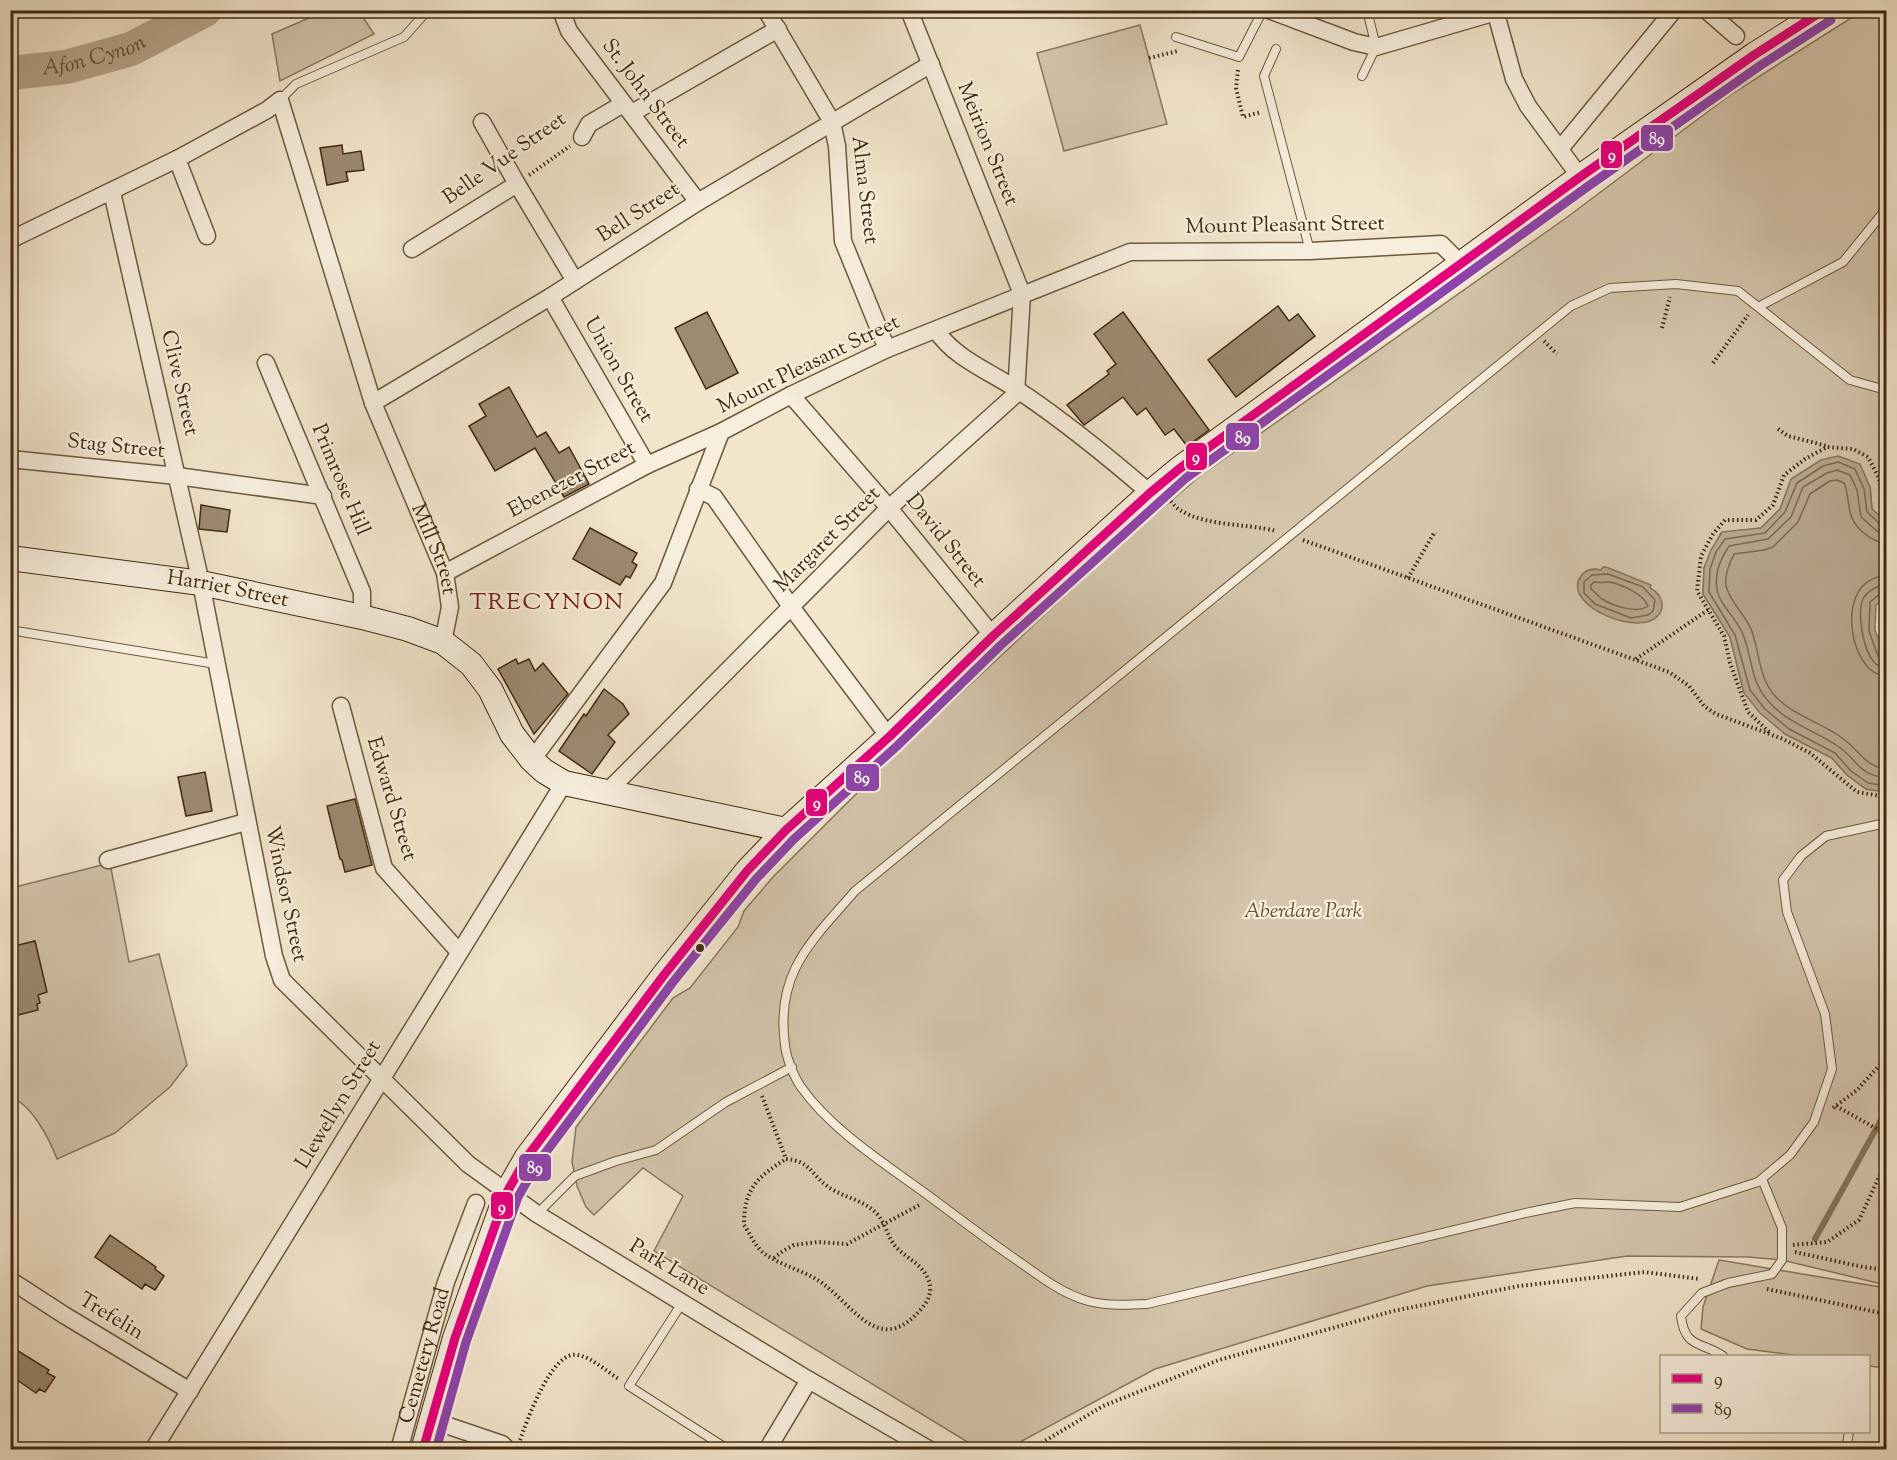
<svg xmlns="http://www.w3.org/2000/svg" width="1897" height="1460" font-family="'Sorts Mill Goudy',serif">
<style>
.green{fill:#d4c5ac;stroke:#8a785d;stroke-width:1.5}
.water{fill:#b6a58b;stroke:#877459;stroke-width:1.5}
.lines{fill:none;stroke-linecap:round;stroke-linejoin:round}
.shore{stroke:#7c684c;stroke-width:1.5}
.stream{stroke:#877459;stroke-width:6}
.river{stroke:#b6a58b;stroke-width:34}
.building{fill:#9d8b71;stroke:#412a0e;stroke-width:1.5}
.lane-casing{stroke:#6d593e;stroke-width:10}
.street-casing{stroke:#6d593e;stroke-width:19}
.secondary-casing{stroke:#412a0e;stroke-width:26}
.path{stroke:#412a0e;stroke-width:4;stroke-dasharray:1.5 3;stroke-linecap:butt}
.lane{stroke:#f7eede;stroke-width:8}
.street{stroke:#f7eede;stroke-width:16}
.secondary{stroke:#f7eede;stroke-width:24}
.bus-1-casing{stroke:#f7eede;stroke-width:14}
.bus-2-casing{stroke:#f7eede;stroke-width:14}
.bus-1{stroke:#e5007d;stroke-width:9}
.bus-2{stroke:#8e44ad;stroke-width:9}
.bus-dot{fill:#412a0e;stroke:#f7eede;stroke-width:2}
.labels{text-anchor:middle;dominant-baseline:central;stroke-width:4.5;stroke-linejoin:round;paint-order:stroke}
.street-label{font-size:21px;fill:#412a0e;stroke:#f7eede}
.park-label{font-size:21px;font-style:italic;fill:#665136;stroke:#f7eede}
.water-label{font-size:22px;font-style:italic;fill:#644f34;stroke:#f7eede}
.quarter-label{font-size:24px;letter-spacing:1.5px;fill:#7a1f14;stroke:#f7eede}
.line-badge{stroke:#f7eede;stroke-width:2}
.badge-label{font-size:16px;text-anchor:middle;font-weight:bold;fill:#fff}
</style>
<rect width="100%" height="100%" fill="#f2e5cc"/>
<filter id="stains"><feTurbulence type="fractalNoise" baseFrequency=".00333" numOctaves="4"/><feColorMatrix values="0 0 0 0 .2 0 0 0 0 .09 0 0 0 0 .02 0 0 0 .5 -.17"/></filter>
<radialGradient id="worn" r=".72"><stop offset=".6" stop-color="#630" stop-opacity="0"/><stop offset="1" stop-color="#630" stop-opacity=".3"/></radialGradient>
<path class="green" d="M359 11 374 34 280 81 272 34 325 11Z
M1862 11H1886V522L1872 509 1870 487 1792 479 1780 509 1761 528 1721 533 1704 568 1703 594 1730 637 1744 693 1785 734 1832 758 1847 775 1866 789 1886 791V1285L1782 1260 1748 1257 1627 1256 1427 1286 1155 1369 1007 1449H979L654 1251 683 1196 643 1168 594 1215 586 1207 577 1186 572 1162 576 1127 673 998 690 988 738 927 744 911 773 877 903 747 1127 538 1200 476 1566 218 1730 95Z
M1140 25 1167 124 1064 151 1037 53Z
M110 863 129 962 159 954 187 1065 170 1087 115 1133 57 1159C50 1140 31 1103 11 1098V888Z
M1719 1260 1886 1288V1368L1869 1366 1868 1356H1800L1747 1349 1701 1329 1703 1307Z"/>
<path class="water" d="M1838 456 1860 464 1870 487 1872 509 1886 522V597L1876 605 1875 630 1886 659V791L1885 792 1866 789 1847 775 1832 758 1785 734 1760 713 1744 693 1730 637 1703 594 1704 568 1711 550 1722 532 1761 528 1780 509 1791 479 1821 460Z
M1603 567H1606L1651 585 1650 588C1658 592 1665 601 1661 611 1648 642 1559 606 1581 576 1586 569 1593 568 1601 570Z"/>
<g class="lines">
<path class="shore" d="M1886 526 1881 525 1867 512 1864 489 1855 469 1838 462 1823 466 1797 483 1785 512 1765 533 1725 539 1716 552 1710 569 1709 592 1735 635 1750 690 1765 709 1789 729 1835 753 1851 771 1868 783 1886 786
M1886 534 1877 531 1861 517 1857 490 1850 475 1837 470 1827 473 1803 487 1791 517 1768 539 1729 546C1721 558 1714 574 1717 589 1719 604 1736 618 1742 632 1753 657 1749 681 1770 703 1789 724 1816 731 1839 747 1859 761 1857 774 1886 778
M1886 543C1872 542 1855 529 1851 515 1847 504 1849 494 1844 483L1837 480 1830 481 1810 494 1798 522 1773 547 1764 550 1734 554C1729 564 1723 579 1727 589 1732 604 1745 615 1751 629 1760 652 1758 678 1776 697 1796 718 1825 723 1846 741 1861 753 1867 767 1886 769
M1608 574 1643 587 1655 600 1653 611 1648 615 1631 618 1595 604 1584 593V582L1592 575Z
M1886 576C1833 578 1848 674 1886 676
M1594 582C1599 583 1605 582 1610 582 1623 585 1643 594 1648 606 1637 614 1613 606 1602 599 1598 596 1595 592 1591 589V585Z
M1886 585C1878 585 1867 591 1863 599 1857 613 1863 650 1874 662 1877 666 1881 667 1886 667
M1886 592 1881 593 1870 602 1869 631 1878 656 1886 659"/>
<path class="stream" d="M1815 1239 1886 1111"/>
<path class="river" id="s1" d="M10 73 66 67 131 49 205 10"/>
</g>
<path class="building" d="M342 145 343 154 361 151 364 170 346 172 348 181 327 185 320 148Z
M1278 306 1289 321 1298 314 1315 336 1236 397 1208 360Z
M707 312 738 373 706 389 675 328Z
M1123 312 1209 430 1187 446 1174 429 1165 435 1146 408 1137 415 1123 397 1084 425 1067 405 1109 374 1107 371 1116 364 1094 334Z
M509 387 537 437 546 432 559 453 569 447 589 484 564 497 535 448 495 471 469 426 486 416 479 404Z
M201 505 230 510 227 532 199 529Z
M590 528 637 553 632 562 637 565 630 578 626 576 620 585 573 559Z
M516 659 518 664 529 659 535 671 543 663 568 694 534 734 498 669Z
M604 689 623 704 629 714 608 735 615 742 592 774 559 751 584 714 586 716Z
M205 772 212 811 186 816 178 777Z
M355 799 372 865 345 872 342 860 340 859 327 806Z
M35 941 47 992 38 995 40 1003 37 1004 38 1010 10 1017V947Z
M110 1235 156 1267 155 1269 164 1276 155 1290 145 1284 142 1289 95 1257Z
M10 1346 49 1370 47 1373 55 1377 45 1392 39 1389 36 1393 10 1375Z"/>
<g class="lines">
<g class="lane-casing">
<path id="lane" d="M1176 37 1239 57 1263 10
M1276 49 1264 76 1310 251
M1362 76 1376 47 1367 10
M280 100 296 84 404 37 428 10
M1758 307 1843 262 1886 209
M1886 390 1850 380 1738 291 1676 284 1610 288 1571 306 855 891C812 941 775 972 785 1045 786 1057 794 1077 801 1087 832 1131 887 1165 929 1196 960 1219 990 1242 1021 1263 1042 1278 1063 1294 1088 1301 1107 1306 1128 1305 1147 1304L1530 1212 1575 1203 1680 1207 1758 1182 1790 1155 1814 1122 1832 1069 1825 1014 1787 912 1783 880 1801 856 1826 836 1886 823
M10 630 216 664
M537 1214 575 1176 616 1161 656 1150 726 1102 792 1067
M682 1303 629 1386 729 1450
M1723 1356C1701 1341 1685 1349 1681 1316L1702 1293 1728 1283 1772 1274 1782 1260V1228L1762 1179
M1846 1450 1849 1432"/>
</g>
<g class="street-casing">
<g id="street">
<path d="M561 10 569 31 698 202"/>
<path d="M766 10 832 122 837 146 843 241 887 349"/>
<path d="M1269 10 1354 42 1376 47 1496 12"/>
<path d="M1495 10 1514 79 1528 106 1580 177"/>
<path d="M1706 10 1736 36"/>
<path d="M632 113 778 29"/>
<path d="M482 122 517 184 575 281"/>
<path d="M582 137 589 124 623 104"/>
<path d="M1560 149 1674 10"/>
<path d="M177 159 207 236"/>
<path d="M112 192 201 583 274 956 282 980 468 1164 537 1214 809 1380 930 1450"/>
<path id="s2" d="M10 240 177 159 267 110 280 100 373 403 445 573 450 607 443 642"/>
<path d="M412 249 517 184"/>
<path d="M550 297 647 465"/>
<path d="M936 330C954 358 989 371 1016 389 1063 420 1107 456 1150 493"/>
<path d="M266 363 362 592V617"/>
<path d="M791 395 889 508 993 636"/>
<path d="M373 403 550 297 698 202 931 64"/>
<path d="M10 459 177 476 323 496"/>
<path d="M698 489 714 497 792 608 889 737"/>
<path d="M445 573 647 465 721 432"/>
<path d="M341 706 384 868 459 952"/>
<path d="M532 760 663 583 721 432 791 395 887 349 1130 252 1310 251 1441 244 1462 265"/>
<path d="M606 793 889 508 1016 394 1022 294 909 10"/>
<path d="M108 860 246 822"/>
<path d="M10 1280 64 1315 190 1391"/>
<path d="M431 1420 502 1444 508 1450"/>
<path d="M153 1450 564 783"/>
<path id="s3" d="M399 1450 446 1282 476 1203"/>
<path d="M767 1450 809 1380"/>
</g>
</g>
<g class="secondary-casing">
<g id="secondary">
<path id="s4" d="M10 558 201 583 362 617 408 629 443 642 471 664 490 689 512 734 532 760 544 771 564 783 786 830"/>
<path d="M423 1450 455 1338 507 1192 527 1157 664 975 747 871 786 830 889 737 993 636 1150 493 1179 469 1580 177 1754 55 1825 10"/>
</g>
</g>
<path class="path" d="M1149 58 1178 51
M1238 70 1236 88 1243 117 1261 112
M529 175 570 146
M1662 328 1670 297
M1544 341 1557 354
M1713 363 1748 315
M1778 429 1788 436 1827 446
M1171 501C1188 527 1248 523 1276 531
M1303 540 1669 672 1689 686 1704 706 1716 714 1783 739 1810 753 1857 792 1886 797
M1408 578 1434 533 1436 534
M1636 659 1708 610
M1769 732 1748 712 1730 663 1724 636 1697 591 1701 556 1713 534 1725 520H1756L1773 505 1784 475 1805 459 1827 447 1853 449 1868 457 1879 478 1883 505 1886 508
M762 1096 786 1159
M1836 1106 1886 1134
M1833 1108 1857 1090 1886 1058
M786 1159C810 1161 811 1174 827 1186 843 1198 864 1199 878 1215 886 1225 888 1238 896 1247 906 1258 922 1264 928 1279 933 1290 929 1300 922 1308 882 1356 857 1311 826 1286 808 1271 783 1267 765 1254 756 1248 750 1234 744 1225 744 1189 757 1177 786 1159Z
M1793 1245 1827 1242 1859 1220 1886 1162
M1795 1252 1863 1267 1886 1270
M774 1258 783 1251 794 1245 818 1242 847 1244 921 1204
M1767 1289 1886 1314
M520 1440C527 1421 552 1349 578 1355 593 1358 607 1372 619 1379
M1030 1450 1103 1406 1219 1360 1393 1311 1519 1286 1644 1272 1700 1279"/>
<use href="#lane" class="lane"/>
<use href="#street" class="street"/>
<use href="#secondary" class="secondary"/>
<g class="bus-1-casing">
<path id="bus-1" d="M423 1450 455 1338 507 1192 527 1157 664 975 747 871 786 830 889 737 993 636 1150 493 1179 469 1580 177 1754 55 1824 10"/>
</g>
<g class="bus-2-casing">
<path id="bus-2" d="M436 1450 466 1342 518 1197 537 1164 673 982 756 879 794 839 897 746 1001 645 1186 478 1587 187 1761 65 1831 20"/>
</g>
<use href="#bus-1" class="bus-1"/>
<use href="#bus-2" class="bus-2"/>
</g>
<circle class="bus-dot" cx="700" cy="948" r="5"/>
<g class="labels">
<g class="street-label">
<text transform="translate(645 94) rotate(53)">St. John Street</text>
<text transform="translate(987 144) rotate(68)">Meirion Street</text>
<text transform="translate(505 159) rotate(-35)">Belle Vue Street</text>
<text transform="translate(864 190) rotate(83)">Alma Street</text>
<text transform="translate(639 213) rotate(-33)">Bell Street</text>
<text transform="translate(1285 226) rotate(-1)">Mount Pleasant Street</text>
<text transform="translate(809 365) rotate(-26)">Mount Pleasant Street</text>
<text transform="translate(618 370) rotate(60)">Union Street</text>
<text transform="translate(179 383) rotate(77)">Clive Street</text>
<text transform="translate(116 447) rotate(6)">Stag Street</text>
<text transform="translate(340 480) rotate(67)">Primrose Hill</text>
<text transform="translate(572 480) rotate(-28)">Ebenezer Street</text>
<text transform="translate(828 540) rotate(-45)">Margaret Street</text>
<text transform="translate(945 541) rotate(51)">David Street</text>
<text stroke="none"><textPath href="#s2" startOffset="780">Mill Street</textPath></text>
<text stroke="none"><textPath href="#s4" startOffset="220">Harriet Street</textPath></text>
<text transform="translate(391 799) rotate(73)">Edward Street</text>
<text transform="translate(285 894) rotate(78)">Windsor Street</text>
<text transform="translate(339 1105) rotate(-59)">Llewellyn Street</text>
<text transform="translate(669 1268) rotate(31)">Park Lane</text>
<text transform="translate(111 1317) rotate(31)">Trefelin</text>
<text stroke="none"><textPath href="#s3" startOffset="98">Cemetery Road</textPath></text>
</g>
<g class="park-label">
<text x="1303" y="912">Aberdare Park</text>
</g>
<g class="water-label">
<text stroke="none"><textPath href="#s1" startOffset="86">Afon Cynon</textPath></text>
</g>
<g class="quarter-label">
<text x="547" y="603">TRECYNON</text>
</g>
</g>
<g class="line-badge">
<rect x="1640" y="124" width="34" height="28" rx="6" fill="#8e44ad"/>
<rect x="1600" y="140" width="23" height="29" rx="6" fill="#e5007d"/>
<rect x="1225" y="422" width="35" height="29" rx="6" fill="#8e44ad"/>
<rect x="1185" y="442" width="23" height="29" rx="6" fill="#e5007d"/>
<rect x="845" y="763" width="35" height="29" rx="6" fill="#8e44ad"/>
<rect x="805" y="788" width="23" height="29" rx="6" fill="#e5007d"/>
<rect x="518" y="1153" width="34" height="29" rx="6" fill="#8e44ad"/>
<rect x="490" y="1191" width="24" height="29" rx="6" fill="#e5007d"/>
</g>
<g class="badge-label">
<text x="1657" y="144">89</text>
<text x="1612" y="160">9</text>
<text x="1243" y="443">89</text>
<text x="1196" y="462">9</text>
<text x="862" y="783">89</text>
<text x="817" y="808">9</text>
<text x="535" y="1173">89</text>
<text x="502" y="1212">9</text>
</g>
<rect width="1897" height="1460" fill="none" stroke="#f2e5cc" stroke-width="36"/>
<rect x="12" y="12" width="1873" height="1436" fill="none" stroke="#412a0e" stroke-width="3"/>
<rect x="18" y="18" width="1861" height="1424" fill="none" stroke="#412a0e" stroke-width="1.5"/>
<rect x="1660" y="1355" width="210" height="78" fill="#f7eede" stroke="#aea08b" stroke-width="1.5"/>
<rect x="1672" y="1374" width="30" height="9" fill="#e5007d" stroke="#aea08b" stroke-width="1.5"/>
<text x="1714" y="1385" font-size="18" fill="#412a0e">9</text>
<rect x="1672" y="1404" width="30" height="9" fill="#8e44ad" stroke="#aea08b" stroke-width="1.5"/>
<text x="1714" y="1415" font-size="18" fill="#412a0e">89</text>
<rect width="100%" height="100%" filter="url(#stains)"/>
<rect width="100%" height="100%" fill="url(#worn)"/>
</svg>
